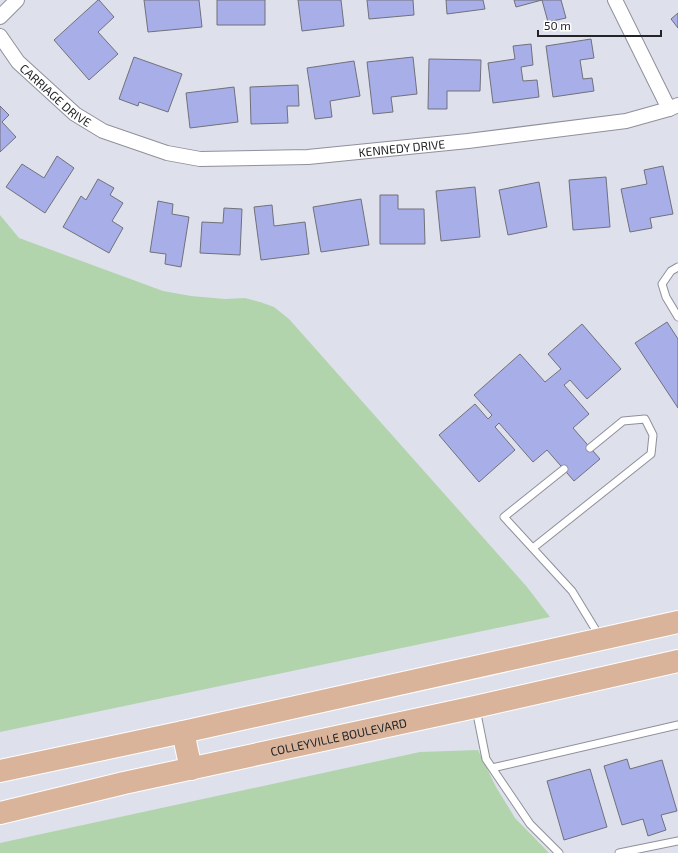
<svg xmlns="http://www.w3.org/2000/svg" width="678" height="853" font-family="'Exo 2',sans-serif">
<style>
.green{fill:#b1d4ac}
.building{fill:#a8aee8;stroke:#70717b}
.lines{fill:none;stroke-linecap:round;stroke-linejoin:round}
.lane-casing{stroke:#8f909b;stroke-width:9}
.street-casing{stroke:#8f909b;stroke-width:16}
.primary-casing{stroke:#fff;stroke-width:24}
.lane{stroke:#fff;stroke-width:7}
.street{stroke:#fff;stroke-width:14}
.primary{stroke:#d9b49b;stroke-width:22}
.labels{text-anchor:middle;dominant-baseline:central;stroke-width:3.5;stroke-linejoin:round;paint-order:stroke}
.street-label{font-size:12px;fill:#232428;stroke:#fff}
</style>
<rect width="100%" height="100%" fill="#dee0eb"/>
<path class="green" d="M0 215 19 238 163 291 191 296 225 299 245 298 260 302 274 307 289 319 527 587 550 617 0 732Z
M478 750 496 787 515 818 549 853H0V843L420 752Z"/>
<path class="building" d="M98 0H99L114 17 98 32 118 54 89 80 54 40Z
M144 0H199L202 27 148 32Z
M217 0H265V25H217Z
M298 0H341L344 26 302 31Z
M367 0H413L414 15 369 19Z
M446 0H483L485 9 447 14Z
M514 0H561L566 18 548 22 542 0 516 7Z
M678 13V28L671 19Z
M591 39 594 58 580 60 583 79 592 78 594 91 553 97 546 46Z
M531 44 533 65 521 67 523 81 537 80 539 97 493 103 488 63 515 59 513 46Z
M134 57 182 74 168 112 139 102 138 106 119 99Z
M413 57 417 94 391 97 393 112 373 114 367 62Z
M429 59 481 60 480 91H447V109H428Z
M354 61 360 96 330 101 332 117 315 119 307 68Z
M298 85 299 106H287L288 123 251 124 250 87Z
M234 87 238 122 190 128 186 93Z
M0 106 9 115 2 122 16 137 0 152Z
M57 156 74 168 45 213 6 187 22 164 44 178Z
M663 166 673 214 650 218 652 228 630 232 621 189 647 184 644 170Z
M606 177 610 227 573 230 569 180Z
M98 179 114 188 110 195 123 203 112 221 123 228 109 253 63 227 81 196 86 200Z
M539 182 547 227 508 235 499 190Z
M475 187 480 237 441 241 436 191Z
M380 195H398V209H424L425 244H380Z
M361 199 369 245 321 252 313 207Z
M158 201 173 204 172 214 189 217 181 267 165 264 166 254 150 252Z
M272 205 274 226 305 222 309 254 261 260 254 207Z
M224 208 242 209 240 255 200 253 202 222 223 223Z
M667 322 678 339V408L635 343Z
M582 324 621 369 587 399 570 380 564 385 589 414 573 428 600 459 574 481 547 450 533 462 499 423 495 427 515 450 479 482 439 435 475 404 488 419 492 415 474 395 520 354 545 382 561 369 548 354Z
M627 759 630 769 662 760 677 811 661 815 666 830 648 836 643 819 622 825 604 766Z
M590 769 607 827 564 840 547 781Z"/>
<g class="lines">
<g class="lane-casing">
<path id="lane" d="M678 267 671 271 662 284 666 297 678 317
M564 469 504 517 572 591 600 637
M533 548 651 454 653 435 645 419 623 421 590 448
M476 709 486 759 530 824 559 853
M492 768 678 725
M619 853 678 841"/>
</g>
<g class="street-casing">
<g id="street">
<path d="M615 0 669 109"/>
<path d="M0 17 17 0"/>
<path id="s1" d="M0 36 18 62 75 114 103 131 167 153 200 159 308 157 468 141 626 121 669 109 678 105"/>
</g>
</g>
<g class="primary-casing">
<g id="primary">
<path d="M183 732 191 769"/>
<path d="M0 771 183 732 678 622"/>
<path id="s2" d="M0 813 124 783 475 707 678 661"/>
</g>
</g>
<use href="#lane" class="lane"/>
<use href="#street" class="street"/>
<use href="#primary" class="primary"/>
</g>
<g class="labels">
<g class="street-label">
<text stroke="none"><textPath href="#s1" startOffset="82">CARRIAGE DRIVE</textPath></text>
<text stroke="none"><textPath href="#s1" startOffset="445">KENNEDY DRIVE</textPath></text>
<text stroke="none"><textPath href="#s2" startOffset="347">COLLEYVILLE BOULEVARD</textPath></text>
</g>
</g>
<path d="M538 30v6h123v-6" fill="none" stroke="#232428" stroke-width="2"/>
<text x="544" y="30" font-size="12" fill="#232428" stroke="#ffffff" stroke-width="3" paint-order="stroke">50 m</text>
</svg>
